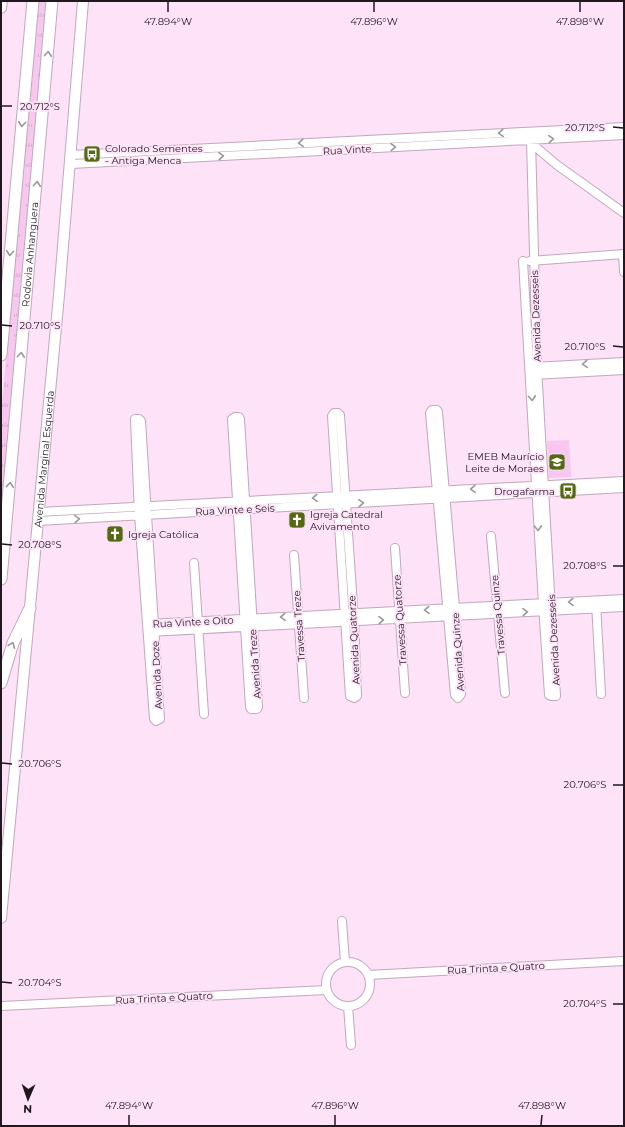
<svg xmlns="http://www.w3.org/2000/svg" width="625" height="1127" font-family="Montserrat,sans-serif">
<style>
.grass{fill:url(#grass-tufts)}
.garden{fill:#f8c7f0}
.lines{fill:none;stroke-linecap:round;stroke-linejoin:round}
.minor-casing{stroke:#c1a8bc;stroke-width:10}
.major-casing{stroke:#c1a8bc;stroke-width:12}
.highway-casing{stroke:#c1a8bc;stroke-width:13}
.minor{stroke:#fff;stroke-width:8}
.major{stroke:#fff;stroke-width:10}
.highway{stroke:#fff;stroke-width:11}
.oneway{stroke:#9b979a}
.ticks{fill:none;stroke:#21171f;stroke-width:1.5}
.labels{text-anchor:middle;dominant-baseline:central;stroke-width:3.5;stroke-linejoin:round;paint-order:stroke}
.poi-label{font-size:10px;fill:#21171f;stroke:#fde2f8;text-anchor:start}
.street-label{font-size:10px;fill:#21171f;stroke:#fde2f8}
.ticks-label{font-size:10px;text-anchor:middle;fill:#21171f;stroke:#fde2f8;stroke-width:3.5;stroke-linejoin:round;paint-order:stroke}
</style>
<defs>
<pattern id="grass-tufts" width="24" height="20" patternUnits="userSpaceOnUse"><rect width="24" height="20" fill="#f8c7f0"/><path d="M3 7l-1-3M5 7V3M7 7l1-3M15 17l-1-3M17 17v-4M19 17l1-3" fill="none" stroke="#d4aacd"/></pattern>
</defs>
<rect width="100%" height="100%" fill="#fde2f8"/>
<path class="grass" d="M37 1H49L1 530V415L33 65Z"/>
<path class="garden" d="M569 440 571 477 549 478 547 441Z"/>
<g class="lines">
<g class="minor-casing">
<path id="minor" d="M531 143 557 165 624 213
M71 155 624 127
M71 164 624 135
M623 254 624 272
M523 261 543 604 549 695 551 696H556L537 367 531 140
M530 261 624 254
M533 367 624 362
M533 375 624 370
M432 410H437L438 412 455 608 461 694 458 698 455 695 430 413Z
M334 413H338L340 415 354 621 357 696 354 698 350 696 332 416Z
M235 417H239L240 419 258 707 257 709H251L250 707 232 419Z
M135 419H139L141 421 160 719 156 721 154 719 139 515Z
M39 512 624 481
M38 521 624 488
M491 536 505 693
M395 548 405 693
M294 555 304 698
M194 563 204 714
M596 603 601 694
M149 624 624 599
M149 632 624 607
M342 921 345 962
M326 984a22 22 0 1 1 44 0a22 22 0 1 1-44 0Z
M368 975 624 961
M1 1006 327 990
M348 1006 351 1045"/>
</g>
<g class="major-casing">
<g id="major">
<path d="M1 8 2 1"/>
<path id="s1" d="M1 918 59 295 83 1"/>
</g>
</g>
<g class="highway-casing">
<g id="highway">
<path d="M1 355 33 1"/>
<path id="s2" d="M1 579 52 1"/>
<path d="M1 683 13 643 30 608"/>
</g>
</g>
<use href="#minor" class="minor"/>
<use href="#major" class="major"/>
<use href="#highway" class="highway"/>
</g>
<defs><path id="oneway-chevron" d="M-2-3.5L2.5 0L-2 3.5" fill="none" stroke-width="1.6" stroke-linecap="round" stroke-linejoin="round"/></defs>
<g class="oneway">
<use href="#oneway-chevron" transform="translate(48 54) rotate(-85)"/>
<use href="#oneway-chevron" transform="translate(22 124) rotate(95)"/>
<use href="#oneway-chevron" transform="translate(501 133) rotate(177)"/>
<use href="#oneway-chevron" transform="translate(551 139) rotate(-3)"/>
<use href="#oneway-chevron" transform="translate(301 143) rotate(177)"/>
<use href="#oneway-chevron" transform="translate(393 147) rotate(-3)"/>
<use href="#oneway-chevron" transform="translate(221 156) rotate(-3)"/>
<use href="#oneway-chevron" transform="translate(37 184) rotate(-85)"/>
<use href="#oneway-chevron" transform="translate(10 253) rotate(95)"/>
<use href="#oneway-chevron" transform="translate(21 355) rotate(-85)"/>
<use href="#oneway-chevron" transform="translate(585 364) rotate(177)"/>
<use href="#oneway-chevron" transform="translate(532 398) rotate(86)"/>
<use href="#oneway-chevron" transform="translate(10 485) rotate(-85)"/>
<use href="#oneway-chevron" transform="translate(473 489) rotate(177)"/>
<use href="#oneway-chevron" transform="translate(315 498) rotate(177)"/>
<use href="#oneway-chevron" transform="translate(361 503) rotate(-4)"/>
<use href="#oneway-chevron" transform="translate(77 519) rotate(-3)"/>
<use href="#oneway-chevron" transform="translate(538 528) rotate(87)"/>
<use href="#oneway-chevron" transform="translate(571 602) rotate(177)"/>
<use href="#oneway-chevron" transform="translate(427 610) rotate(177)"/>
<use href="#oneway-chevron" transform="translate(525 612) rotate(-3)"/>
<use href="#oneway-chevron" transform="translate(283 617) rotate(177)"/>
<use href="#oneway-chevron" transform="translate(381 620) rotate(-3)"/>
<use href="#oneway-chevron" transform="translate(12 645) rotate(-68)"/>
</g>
<path class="ticks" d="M168 12V2M374 12V2M580 12V2M2 106H12M613 127 623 128M2 325 12 326M613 346 623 347M2 544 12 545M613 566H623M2 763 12 764M613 785H623M2 982 12 983M613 1004H623M129 1125V1115M335 1125V1115M541 1125 542 1115"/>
<defs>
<g id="bus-square" transform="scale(0.9)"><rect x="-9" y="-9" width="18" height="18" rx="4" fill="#556813" stroke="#fde2f8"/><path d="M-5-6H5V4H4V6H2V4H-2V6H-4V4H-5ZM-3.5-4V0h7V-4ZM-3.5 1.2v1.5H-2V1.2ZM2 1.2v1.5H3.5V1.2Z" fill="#fff"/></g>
<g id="school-square" transform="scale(0.9)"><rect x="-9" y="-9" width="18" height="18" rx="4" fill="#556813" stroke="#fde2f8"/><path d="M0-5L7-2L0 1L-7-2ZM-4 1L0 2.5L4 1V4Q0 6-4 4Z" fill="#fff"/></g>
<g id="church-square" transform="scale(0.9)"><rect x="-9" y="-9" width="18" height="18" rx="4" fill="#556813" stroke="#fde2f8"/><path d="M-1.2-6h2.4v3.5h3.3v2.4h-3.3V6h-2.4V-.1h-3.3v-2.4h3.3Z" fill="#fff"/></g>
</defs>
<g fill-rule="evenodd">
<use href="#bus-square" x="92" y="154"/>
<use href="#school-square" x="557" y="462"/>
<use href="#bus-square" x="568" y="491"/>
<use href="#church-square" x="297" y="520"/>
<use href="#church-square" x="115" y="534"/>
</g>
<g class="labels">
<g class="poi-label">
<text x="105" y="148">Colorado Sementes<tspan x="105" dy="12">- Antiga Menca</tspan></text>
<text x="544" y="456" text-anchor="end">EMEB Maurício<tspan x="544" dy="12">Leite de Moraes</tspan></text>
<text x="555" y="491" text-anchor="end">Drogafarma</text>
<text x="310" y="514">Igreja Catedral<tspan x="310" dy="12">Avivamento</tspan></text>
<text x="128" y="534">Igreja Católica</text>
</g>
<g class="street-label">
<text transform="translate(347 150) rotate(-3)">Rua Vinte</text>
<text stroke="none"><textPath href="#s2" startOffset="326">Rodovia Anhanguera</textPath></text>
<text transform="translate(536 316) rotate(-92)">Avenida Dezesseis</text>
<text stroke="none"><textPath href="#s1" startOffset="461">Avenida Marginal Esquerda</textPath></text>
<text transform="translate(235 510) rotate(-3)">Rua Vinte e Seis</text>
<text transform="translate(498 615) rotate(-95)">Travessa Quinze</text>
<text transform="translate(400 620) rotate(-94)">Travessa Quatorze</text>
<text transform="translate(193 622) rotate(-3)">Rua Vinte e Oito</text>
<text transform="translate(299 626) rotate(-94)">Travessa Treze</text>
<text transform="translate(354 640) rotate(-93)">Avenida Quatorze</text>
<text transform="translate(554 640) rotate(-93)">Avenida Dezesseis</text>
<text transform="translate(458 652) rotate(-94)">Avenida Quinze</text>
<text transform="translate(255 664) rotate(-94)">Avenida Treze</text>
<text transform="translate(157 675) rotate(-93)">Avenida Doze</text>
<text transform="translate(496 968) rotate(-3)">Rua Trinta e Quatro</text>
<text transform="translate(164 998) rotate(-3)">Rua Trinta e Quatro</text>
</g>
</g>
<g class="ticks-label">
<text x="168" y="25">47.894°W</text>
<text x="374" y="25">47.896°W</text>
<text x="580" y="25">47.898°W</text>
<text x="40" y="110">20.712°S</text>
<text x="585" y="131">20.712°S</text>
<text x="40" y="329">20.710°S</text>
<text x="585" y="350">20.710°S</text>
<text x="40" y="548">20.708°S</text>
<text x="585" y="569">20.708°S</text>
<text x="40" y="767">20.706°S</text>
<text x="585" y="788">20.706°S</text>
<text x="40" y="986">20.704°S</text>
<text x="585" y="1007">20.704°S</text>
<text x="129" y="1109">47.894°W</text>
<text x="335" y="1109">47.896°W</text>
<text x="542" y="1109">47.898°W</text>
</g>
<rect width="625" height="1127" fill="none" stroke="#21171f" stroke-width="4"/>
<g transform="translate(28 1099) rotate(182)" stroke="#fde2f8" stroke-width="3" paint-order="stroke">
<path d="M0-3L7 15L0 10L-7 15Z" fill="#21171f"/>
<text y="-6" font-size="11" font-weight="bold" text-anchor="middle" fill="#21171f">N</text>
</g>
</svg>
